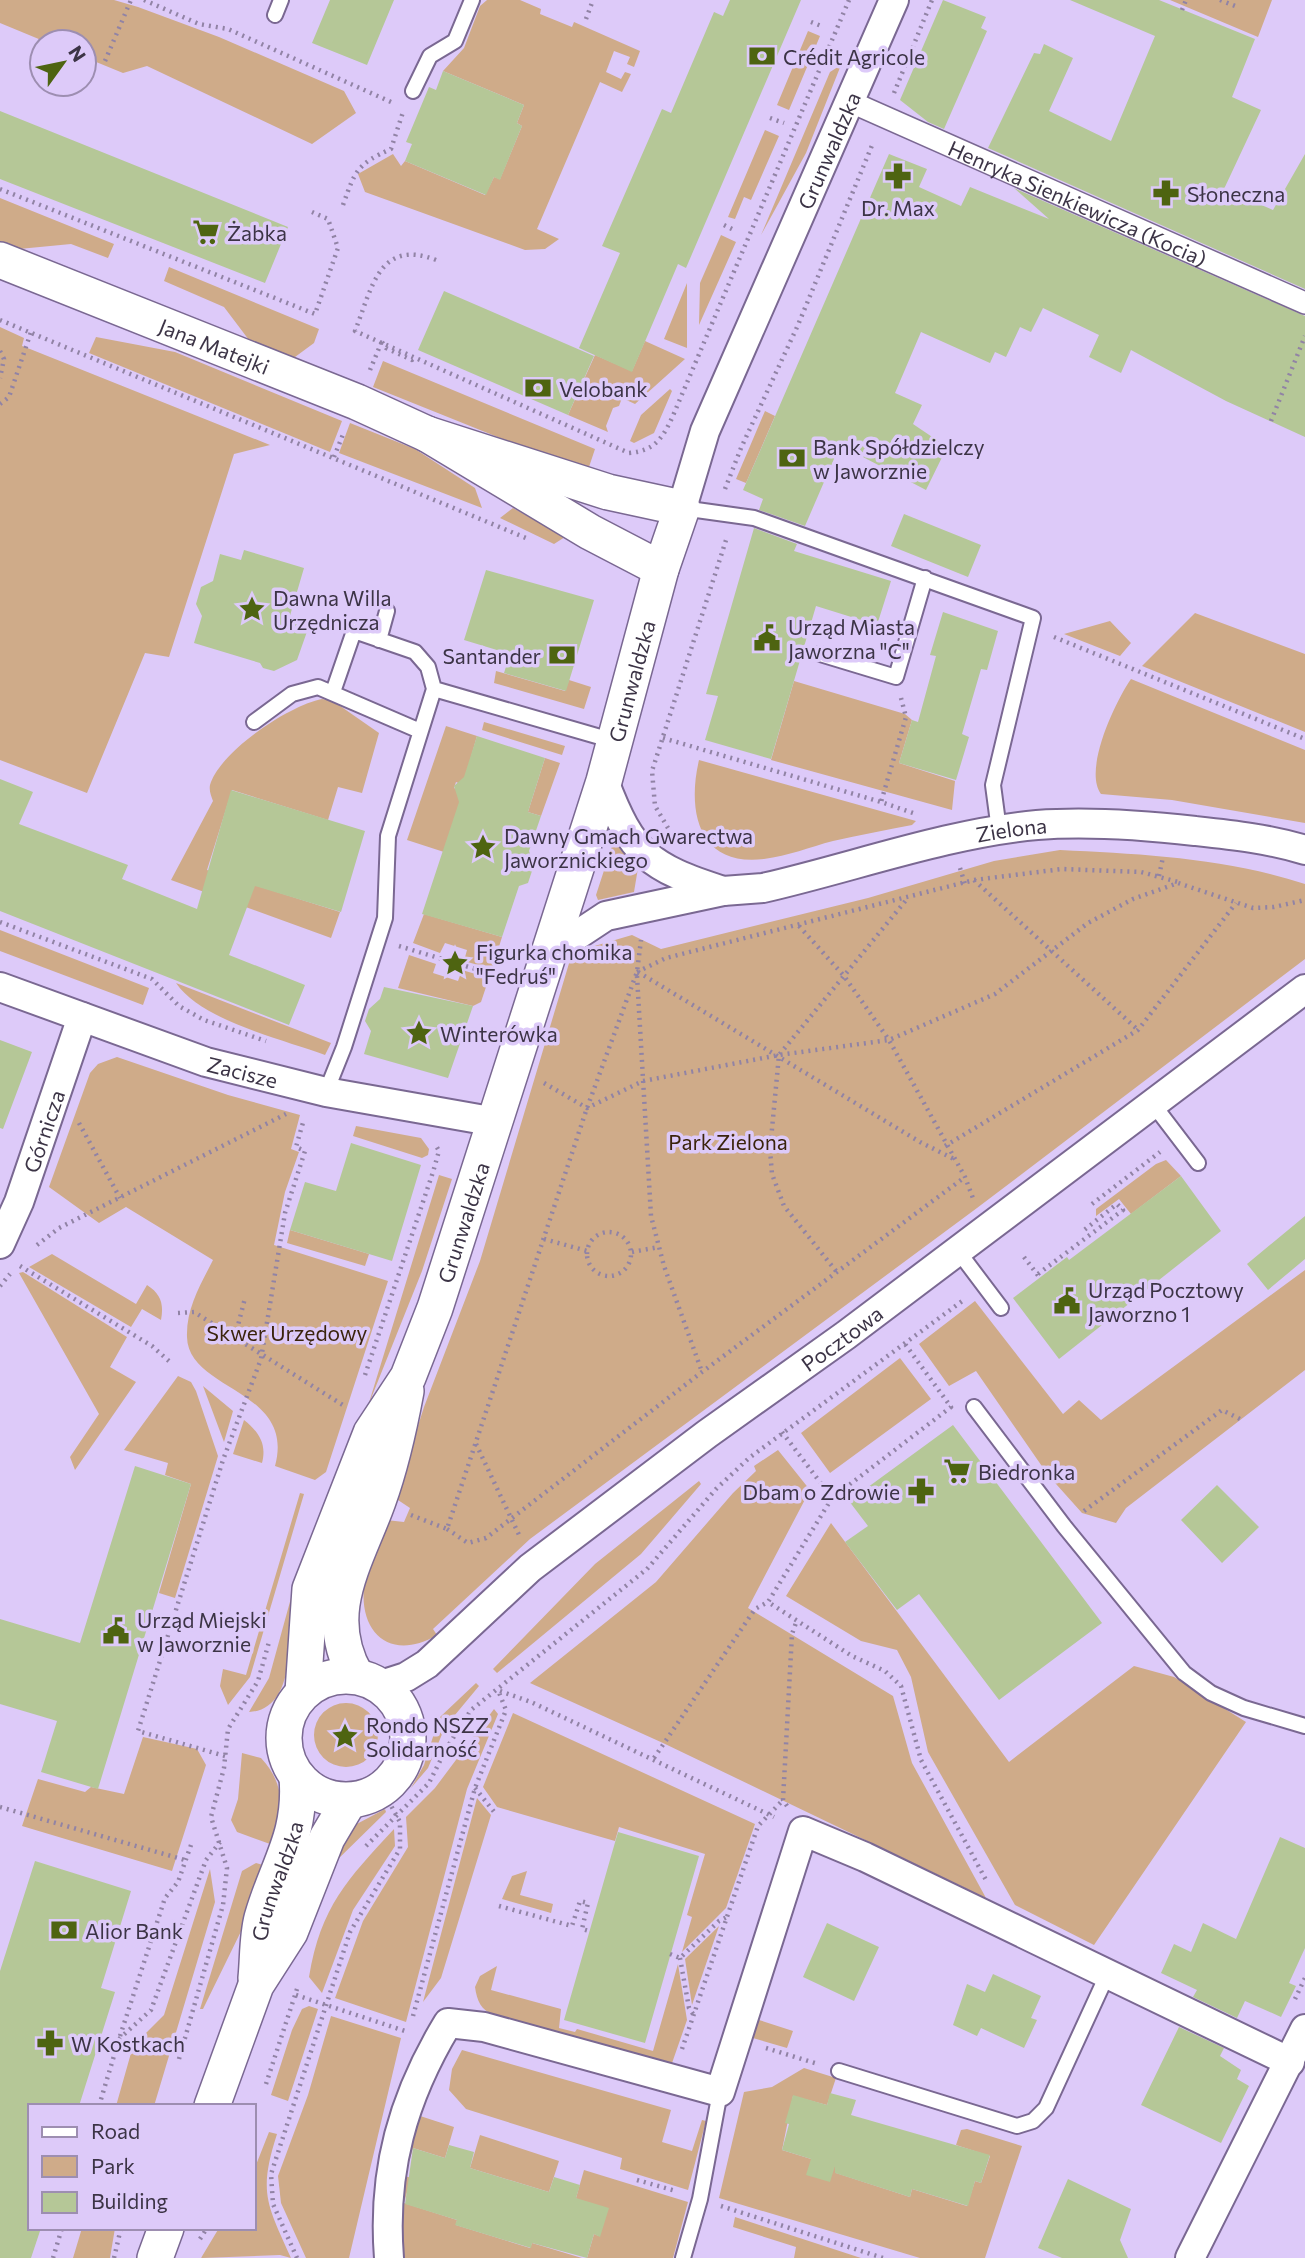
<svg xmlns="http://www.w3.org/2000/svg" width="1305" height="2258" font-family="Commissioner,sans-serif">
<style>
.green{fill:#cfab89}
.building{fill:#b5c797}
.lines{fill:none;stroke-linecap:round;stroke-linejoin:round}
.service-casing{stroke:#7a6892;stroke-width:18}
.pedestrian-casing{stroke:#7a6892;stroke-width:24}
.minor-casing{stroke:#7a6892;stroke-width:32}
.tertiary-casing{stroke:#7a6892;stroke-width:38}
.path{stroke:#9183a5;stroke-width:4.5;stroke-dasharray:2 5;stroke-linecap:butt}
.service{stroke:#fff;stroke-width:14}
.pedestrian{stroke:#fff;stroke-width:21}
.minor{stroke:#fff;stroke-width:28}
.tertiary{stroke:#fff;stroke-width:35}
.labels{text-anchor:middle;dominant-baseline:central;stroke-width:7;stroke-linejoin:round;paint-order:stroke}
.poi-label{font-size:21px;fill:#3c3446;stroke:#ddcaf9;text-anchor:start}
.street-label{font-size:21px;fill:#3c3446;stroke:#ddcaf9}
.park-label{font-size:21px;fill:#3a230c;stroke:#ddcaf9}
</style>
<rect width="100%" height="100%" fill="#ddcaf9"/>
<path class="green" d="M0 0H114L138 7 219 37 344 91 356 113 312 144 147 66 123 73 84 57V42H46L0 23Z
M487 0H520L541 9 540 14 572 27 574 22 640 51 634 67 627 64 630 57 614 51 606 72 621 79 625 72 631 74 622 92 600 82 537 229 559 239 545 249 525 250 365 192 358 174 393 154 401 166 405 161 485 195 494 177 500 179 522 126 517 123 524 105 443 71 464 48 480 6Z
M1170 0H1272L1258 37Z
M808 31 820 36 789 110 777 105Z
M841 65 806 153 761 235 830 72Z
M765 130 779 136 751 200 744 197 735 219 728 217Z
M0 198 114 244 108 258 71 244 19 249 0 241Z
M721 235 736 242 699 325 700 283Z
M169 267 319 329 314 343 295 357 286 358 252 344 224 307 164 281Z
M687 283V348L664 339Z
M0 327 24 338 22 346 30 349 270 445 234 454 169 657 145 653 87 793 0 760Z
M96 337 175 352 342 421 330 452 89 353Z
M645 341 685 359 635 404 622 398 619 406 613 408 606 426 608 432 568 415 595 355 632 371Z
M383 361 595 449 587 473 373 387Z
M670 389 672 391 654 433 634 443 630 441 641 415Z
M765 411 775 416 746 483 736 479Z
M350 423 415 449 475 488 482 508 339 453Z
M513 508 565 537 554 544 500 518Z
M1195 613 1305 654V732L1142 666Z
M1110 621 1131 643 1120 656 1064 634Z
M496 671 565 691 569 680 591 687 584 709 494 683Z
M1131 679 1305 750V823L1172 800 1101 794C1083 770 1115 702 1131 679Z
M794 681 905 714 912 720 899 763 955 781 952 810 771 760Z
M322 699 333 701 379 733 362 793 338 787 328 820 232 790 207 870 340 912 331 938 171 880 213 801C211 795 209 791 210 785 220 751 290 705 322 699Z
M484 722 565 746 562 755 482 730Z
M446 726 477 736 463 785 456 782 454 788 463 792 444 852 407 840Z
M545 758 560 763 541 816 528 812Z
M699 760 916 821 912 825C886 830 859 835 833 841 810 847 788 856 764 859 698 867 687 811 699 760Z
M617 845 638 868 634 892 598 900 596 895 612 846Z
M1060 850C1142 854 1226 858 1305 884V959L977 1208 530 1539 433 1629 437 1635C393 1661 359 1636 364 1586 366 1564 379 1540 386 1520L404 1522 410 1508 395 1498 424 1407 480 1261 570 960 581 950 632 935 661 949 868 898 994 861Z
M424 914 502 937 492 969 464 961 467 950 445 943 440 953 413 943Z
M0 930 149 988 143 1005 0 951Z
M409 955 436 964 433 973 458 981 462 970 489 978 481 1002 473 1006 398 988Z
M176 983 331 1043 325 1055C282 1039 202 1021 176 983Z
M117 1057 228 1095 300 1115 291 1149 299 1152 285 1192 274 1245 388 1281 326 1472 315 1480 275 1466C296 1389 188 1391 187 1337 186 1308 201 1284 213 1260L126 1207 99 1223 49 1187 90 1073 98 1064Z
M356 1126 421 1138 429 1149 428 1155 422 1158 353 1136Z
M1166 1160 1181 1176 1131 1214 1119 1199 1096 1216V1209L1156 1164Z
M439 1175 452 1179 422 1271 368 1406Z
M290 1230 369 1254 365 1266 287 1243Z
M52 1254 136 1304 147 1285C161 1294 164 1304 161 1320L142 1309 131 1327 29 1267Z
M1305 1270V1370L1126 1508 1116 1523 1082 1513 1048 1475 976 1371 949 1386 919 1344 975 1301 1063 1414 1079 1400 1101 1420Z
M23 1272 127 1337 110 1367 136 1382 75 1470 70 1457 99 1414 19 1273Z
M900 1358 931 1399 830 1473 801 1433Z
M178 1376 191 1382 196 1391 218 1456 175 1598 159 1593 191 1484 165 1475 168 1463 124 1450Z
M203 1386 233 1411 224 1442Z
M244 1420C259 1432 267 1444 262 1463L233 1454Z
M778 1450 810 1490 748 1608 893 1696 912 1763 986 1898 663 1743 530 1683 656 1582 733 1493 756 1471 754 1466Z
M699 1481 701 1484 641 1554 497 1673 493 1669 595 1564Z
M300 1493 304 1494 250 1677 228 1705 220 1686 223 1669 246 1675Z
M831 1523 1009 1762 1134 1666 1174 1677 1246 1722 1094 1945 1015 1905 928 1752 911 1677 897 1650 861 1641 786 1596Z
M291 1598C289 1630 298 1710 249 1712L269 1678Z
M476 1683 479 1686 445 1727 428 1768 411 1788 424 1765 439 1718Z
M314 1735a32 32 0 1 1 64 0a32 32 0 1 1-64 0Z
M494 1709 498 1714 467 1789 406 2022 335 1998 363 1921 408 1847 406 1817 435 1788Z
M513 1713 755 1824 726 1908 682 1952 692 1917 687 1915 705 1854 619 1827 615 1841 497 1807 483 1787Z
M143 1737 197 1749 206 1765 172 1871 22 1826 38 1779 85 1792 91 1787 124 1794Z
M242 1753 261 1758C287 1786 283 1812 270 1844L237 1832 231 1820 238 1799Z
M477 1798 491 1815 441 1978 423 2002Z
M385 1809 386 1812 332 1865 353 1826Z
M394 1829 395 1846 353 1910 322 1993 309 1977C321 1906 347 1880 394 1829Z
M256 1863 263 1865 249 1915 203 2009H200L242 1871Z
M210 1869 215 1902 154 2106H116L133 2046 164 2015Z
M527 1871 520 1895 553 1904 551 1913 502 1899 512 1876Z
M719 1926 692 2005 685 1959Z
M678 1964 687 2020 671 2066 494 2015C481 2010 477 2001 475 1987L480 1976 497 1966 491 1990 561 2009 559 2028 575 2032 577 2029 653 2051Z
M309 2006 318 2009 288 2101 271 2095 292 2030 302 2009Z
M331 2016 401 2038 349 2258H306L281 2203 278 2176 308 2095Z
M759 2020 793 2031 787 2048 753 2038Z
M462 2050 671 2110 662 2142 692 2151 702 2120 706 2121 688 2190 620 2169 622 2158 466 2109 449 2090 452 2069Z
M804 2068 836 2078 827 2105 793 2096 782 2150 837 2167 836 2173 910 2197 912 2189 967 2206 975 2181 981 2183 990 2156 956 2145 961 2130 967 2129 1022 2146 985 2258H920L719 2198 744 2092 772 2087Z
M417 2115 454 2127 445 2158 413 2148 405 2176 411 2178 404 2203 457 2220 456 2225 530 2248 532 2243 582 2258H399L396 2214Z
M269 2132 277 2134C258 2193 267 2204 291 2258L280 2255 201 2258 219 2228H254V2170Z
M480 2135 559 2161 549 2192 470 2168Z
M584 2170 688 2202 673 2258H587L594 2234 599 2236 576 2198Z
M735 2217 861 2258H794L796 2247 733 2227Z
M82 2228H115L110 2258H73Z"/>
<path class="building" d="M330 0H394L367 65 312 43Z
M730 0H801L686 268 678 264 632 372 579 348 620 253 602 246 662 109 671 113 714 12 723 16Z
M943 0 986 17 981 28 987 31 944 129 928 122 900 100Z
M1070 0H1159L1255 39 1232 97 1261 110 1224 189 1273 210 1305 154V289L988 148 1034 53 1040 54 1044 44 1073 58 1049 111 1111 141 1155 36Z
M443 71 524 105 517 123 522 126 500 180 494 177 486 195 405 161 412 144 406 142 429 87 436 90Z
M0 111 288 227 265 283 0 179Z
M889 154 927 169 919 187 961 206 970 187 1049 219 1014 188 1305 316V437L1226 401 1131 350 1121 373 1089 357 1099 335 1043 308 1031 332 1020 327 1006 357 995 352 990 363 921 332 895 393 922 405 913 424 947 447 926 490 840 445 805 526 759 510 763 499 743 490Z
M444 291 594 356 568 415 418 350Z
M904 514 981 545 968 577 891 546Z
M754 528 797 544 794 551 891 581 877 625 816 606 771 759 705 740 718 696 706 694Z
M244 550 304 568 289 619 309 626 297 660 274 671 263 668 260 663 194 643 202 616 196 604 201 587 213 581 220 554 241 560Z
M486 570 594 600 566 691 504 673 510 654 464 640Z
M943 612 998 631 987 670 981 669 962 734 969 737 956 780 899 763 912 720 918 722 936 656 930 655Z
M477 736 545 758 528 812 541 816 529 851 534 865 528 883 519 886 502 937 422 914 459 802 454 786 464 777Z
M0 779 33 792 19 824 128 865 122 879 197 909 231 790 365 831 341 912 255 886 229 955 305 985 289 1025 0 911Z
M384 987 473 1006 448 1078 364 1054 371 1031 365 1021 369 1009 380 999Z
M0 1040 32 1052 3 1129 0 1128Z
M351 1143 421 1165 392 1261 290 1230 305 1182 336 1191Z
M1181 1176 1221 1231 1059 1359 1013 1298 1067 1257 1069 1260Z
M1305 1216V1259L1268 1290 1247 1264Z
M953 1425 1102 1623 999 1700 919 1594 897 1610 845 1542 868 1526 849 1501Z
M135 1466 191 1484 98 1789 41 1772 57 1721 0 1704V1619L80 1643Z
M1217 1485 1259 1527 1222 1563 1181 1520Z
M618 1832 699 1856 645 2043 564 2020Z
M1280 1837 1305 1848V1948L1289 1983 1296 1986 1281 2017 1245 2001 1237 2018 1193 1997 1197 1990 1161 1973 1174 1944 1191 1952 1203 1923 1236 1939Z
M35 1861 131 1891 101 1988 115 1992 79 2106H30V2228H41L31 2258H0V1971Z
M827 1923 879 1947 854 2001 803 1977Z
M993 1974 1041 1996 1031 2018 1037 2020 1024 2048 981 2028 977 2036 953 2025 967 1984 985 1992Z
M1179 2027 1224 2048 1220 2056 1241 2070 1237 2079 1249 2086 1221 2143 1141 2105Z
M830 2093 856 2100 851 2115 990 2155 981 2183 975 2181 968 2206 912 2189 910 2197 835 2173V2166L830 2182 806 2175 811 2159 782 2150 789 2124 785 2123 793 2095 827 2105Z
M449 2145 474 2152 470 2168 549 2192 554 2177 580 2185 576 2198 609 2208 600 2237 594 2234 587 2258 532 2243 531 2248 455 2225 457 2220 405 2204 413 2148 445 2158Z
M1068 2179 1131 2209 1120 2240 1128 2258H1062L1038 2248Z"/>
<g class="lines">
<g class="service-casing">
<path id="service" d="M275 15 281 0
M413 91 430 56 455 41 472 0
M682 508 754 518 1033 618 993 785 999 830
M379 640 387 611
M820 654 896 677 925 578
M333 692 354 631 415 652 428 667 434 689
M254 722 292 694 318 687 420 731
M326 1092 344 1047 385 918 388 836 434 689 614 741
M1153 1104 1198 1163
M958 1251 1001 1308
M974 1407 1064 1526 1184 1673 1211 1693 1244 1708 1305 1726
M839 2071 1017 2126 1033 2121 1046 2108 1108 1973
M683 2258 700 2199 720 2092"/>
</g>
<g class="pedestrian-casing">
<g id="pedestrian">
<path id="s1" d="M851 102 1305 303"/>
</g>
</g>
<g class="minor-casing">
<g id="minor">
<path id="s2" d="M682 508 705 431 894 0"/>
<path d="M604 781C632 855 649 867 723 891"/>
<path id="s3" d="M547 955 606 916 723 891 763 888C851 868 947 833 1037 825 1090 821 1142 825 1195 831 1232 835 1270 839 1305 850"/>
<path id="s4" d="M0 987 206 1062 326 1092 496 1122"/>
<path id="s5" d="M0 1244 19 1202 82 1017"/>
<path id="s6" d="M381 1685 406 1677 427 1664 530 1568 707 1434 846 1335 1305 989"/>
<path d="M389 2258C382 2171 403 2097 448 2023L484 2027 720 2092 803 1831 865 1857 1290 2062"/>
<path d="M1190 2258 1305 2029"/>
</g>
</g>
<g class="tertiary-casing">
<g id="tertiary">
<path id="s7" d="M0 260 357 402 427 434 590 532 661 569"/>
<circle cx="346" cy="1738" r="62"/>
<path d="M356 1676C320 1613 356 1562 378 1501 391 1465 399 1429 406 1391"/>
<path id="s8" d="M303 1692 310 1589 371 1433 408 1377 435 1308 604 781 661 569 682 508 608 492 427 434"/>
<path id="s9" d="M256 1978C258 1959 257 1937 262 1918 277 1865 302 1836 297 1777"/>
<path d="M212 2106 256 1985 290 1932 327 1838 349 1801"/>
<path d="M155 2258 166 2228"/>
</g>
</g>
<path class="path" d="M144 0 199 24 228 29 391 102
M1220 0 1235 6
M1182 10 1186 0
M586 19 593 0
M811 22 824 27
M105 61 131 0
M894 93 932 0
M770 118 784 123
M0 189 315 314 338 248 328 219 312 212
M343 205C355 171 357 164 391 149L403 112
M724 225 732 229
M436 260C379 238 372 288 355 331L629 453C654 451 662 439 672 418L849 0
M0 320 526 538
M382 342 386 348 412 360 416 357
M0 351 4 359 0 378
M370 370 382 341
M0 404 9 397 31 332
M1271 421 1305 336
M334 457 344 432
M725 489 741 448 798 325 873 143
M1054 637 1305 739
M901 698 906 717 881 802 916 814
M663 738 881 802
M668 828 655 806 652 771 727 537
M960 868 965 884
M1159 876 1163 857
M974 880 1138 1030
M0 922 152 979 179 1006 204 1020 266 1041
M799 926 844 976 889 1040 965 1177 974 1201
M399 946 502 977
M637 972 666 958 974 880 1062 869 1141 872 1178 882
M638 972 920 1142 954 1159
M637 976 651 1216 664 1266 702 1372
M544 1083 587 1108 643 1081 779 1055 889 1040 995 994 1088 923 1133 899 1178 883 1253 908 1274 907 1305 900
M79 1123 120 1198
M945 1146 1138 1030 1236 903
M1092 1204 1160 1152
M587 1254a22 22 0 1 1 44 0a22 22 0 1 1-44 0Z
M544 1239 587 1251
M37 1245 59 1228 286 1114
M632 1252 659 1247
M1024 1257 1040 1278
M20 1266 152 1346 170 1362
M836 1271 784 1206 772 1174 770 1150 779 1055 907 899
M1038 1274 1123 1210 1117 1204 1083 1231
M0 1286 10 1274
M178 1313 194 1312 346 1407
M235 1337 245 1298
M365 1375 433 1172 439 1151 435 1144
M782 1432 832 1498 951 1407 905 1344
M476 1444 520 1537
M832 1498 768 1602 852 1656 885 1671 901 1686 921 1760 986 1880
M1084 1511 1222 1410 1240 1419
M411 1515 447 1529 587 1108 637 972 641 940
M447 1529 468 1543 486 1538 702 1372 965 1177
M500 1691 531 1702 774 1817
M225 1756 138 1731 223 1460 261 1359 285 1213 305 1151 296 1147 304 1119
M654 1758 755 1609 768 1602
M475 1788 495 1813
M787 1806 783 1800 792 1634 797 1620
M0 1807 185 1860
M366 1846 429 1783 446 1749 471 1710 647 1569 716 1489 749 1458 965 1299
M499 1906 572 1926 580 1901 588 1903 582 1929 589 1931
M670 1954 680 1958 719 1921 727 1917
M680 1958 689 2008 693 2014
M296 1995 408 2032
M1295 1999 1305 1978
M413 2016 475 1788 506 1710 498 1690
M120 2036 165 1898 178 1882 191 1845
M766 2048 818 2064
M682 2049 758 1826 783 1800
M179 2059 223 1905 227 1868 211 1817 224 1768 228 1729 258 1681 269 1642
M266 2084 297 1989
M99 2106 119 2039 151 2010 206 1860 220 1842
M637 2180 676 2191
M721 2206 883 2258
M200 2239 207 2228
M53 2258 62 2228
M114 2258 121 2228
M297 2258 273 2204 271 2174 350 1932 400 1849V1822L384 1793"/>
<use href="#service" class="service"/>
<use href="#pedestrian" class="pedestrian"/>
<use href="#minor" class="minor"/>
<use href="#tertiary" class="tertiary"/>
</g>
<defs>
<g id="bank-bare" transform="scale(2.1)"><path d="M-6-4H6V4H-6ZM0-2.3a2.3 2.3 0 1 0 0 4.6a2.3 2.3 0 1 0 0-4.6Z" fill="#4e6411" stroke="#ddcaf9" stroke-width="2.5" paint-order="stroke"/></g>
<g id="pharmacy-bare" transform="scale(2.1)"><path d="M-2-6h4v4h4v4h-4v4h-4v-4h-4v-4h4Z" fill="#4e6411" stroke="#ddcaf9" stroke-width="2.5" paint-order="stroke"/></g>
<g id="supermarket-bare" transform="scale(2.1)"><path d="M-6-5.5h2.5l.6 2H6L4.5 2H-2.5L-4.4-4H-6ZM-1.5 3.2a1.3 1.3 0 1 0 .1 0ZM3 3.2a1.3 1.3 0 1 0 .1 0Z" fill="#4e6411" stroke="#ddcaf9" stroke-width="2.5" paint-order="stroke"/></g>
<g id="sight-bare" transform="scale(2.1)"><path d="M0-6L1.8-2.2L6-1.7L2.9 1.2L3.7 5.4L0 3.3L-3.7 5.4L-2.9 1.2L-6-1.7L-1.8-2.2Z" fill="#4e6411" stroke="#ddcaf9" stroke-width="2.5" paint-order="stroke"/></g>
<g id="civic-bare" transform="scale(2.1)"><path d="M-.6-6.5H3V-4.5H.6V-3L4-1V1h2V6H-6V1h2V-1L-.6-3ZM-1.2 2.5V6h2.4V2.5Z" fill="#4e6411" stroke="#ddcaf9" stroke-width="2.5" paint-order="stroke"/></g>
</defs>
<g fill-rule="evenodd">
<use href="#bank-bare" x="762" y="56"/>
<use href="#pharmacy-bare" x="898" y="176"/>
<use href="#pharmacy-bare" x="1166" y="193"/>
<use href="#supermarket-bare" x="206" y="232"/>
<use href="#bank-bare" x="538" y="388"/>
<use href="#bank-bare" x="792" y="458"/>
<use href="#sight-bare" x="252" y="609"/>
<use href="#civic-bare" x="767" y="638"/>
<use href="#bank-bare" x="562" y="655"/>
<use href="#sight-bare" x="483" y="847"/>
<use href="#sight-bare" x="455" y="963"/>
<use href="#sight-bare" x="419" y="1033"/>
<use href="#civic-bare" x="1067" y="1301"/>
<use href="#supermarket-bare" x="957" y="1471"/>
<use href="#pharmacy-bare" x="921" y="1491"/>
<use href="#civic-bare" x="116" y="1631"/>
<use href="#sight-bare" x="345" y="1736"/>
<use href="#bank-bare" x="64" y="1930"/>
<use href="#pharmacy-bare" x="50" y="2043"/>
</g>
<g class="labels">
<g class="poi-label">
<text x="783" y="56">Crédit Agricole</text>
<text x="1187" y="193">Słoneczna</text>
<text x="898" y="207" text-anchor="middle">Dr. Max</text>
<text x="227" y="232">Żabka</text>
<text x="559" y="388">Velobank</text>
<text x="813" y="446">Bank Spółdzielczy<tspan x="813" dy="24">w Jaworznie</tspan></text>
<text x="273" y="597">Dawna Willa<tspan x="273" dy="24">Urzędnicza</tspan></text>
<text x="788" y="626">Urząd Miasta<tspan x="788" dy="24">Jaworzna "C"</tspan></text>
<text x="541" y="655" text-anchor="end">Santander</text>
<text x="504" y="835">Dawny Gmach Gwarectwa<tspan x="504" dy="24">Jaworznickiego</tspan></text>
<text x="476" y="951">Figurka chomika<tspan x="476" dy="24">"Fedruś"</tspan></text>
<text x="440" y="1033">Winterówka</text>
<text x="1088" y="1289">Urząd Pocztowy<tspan x="1088" dy="24">Jaworzno 1</tspan></text>
<text x="978" y="1471">Biedronka</text>
<text x="900" y="1491" text-anchor="end">Dbam o Zdrowie</text>
<text x="137" y="1619">Urząd Miejski<tspan x="137" dy="24">w Jaworznie</tspan></text>
<text x="366" y="1724">Rondo NSZZ<tspan x="366" dy="24">Solidarność</tspan></text>
<text x="85" y="1930">Alior Bank</text>
<text x="71" y="2043">W Kostkach</text>
</g>
<g class="street-label">
<text stroke="none"><textPath href="#s2" startOffset="387">Grunwaldzka</textPath></text>
<text stroke="none"><textPath href="#s1" startOffset="248">Henryka Sienkiewicza (Kocia)</textPath></text>
<text stroke="none"><textPath href="#s7" startOffset="231">Jana Matejki</textPath></text>
<text stroke="none"><textPath href="#s8" startOffset="1069">Grunwaldzka</textPath></text>
<text stroke="none"><textPath href="#s3" startOffset="486">Zielona</textPath></text>
<text stroke="none"><textPath href="#s4" startOffset="257">Zacisze</textPath></text>
<text stroke="none"><textPath href="#s5" startOffset="121">Górnicza</textPath></text>
<text stroke="none"><textPath href="#s8" startOffset="502">Grunwaldzka</textPath></text>
<text stroke="none"><textPath href="#s6" startOffset="579">Pocztowa</textPath></text>
<text stroke="none"><textPath href="#s9" startOffset="100">Grunwaldzka</textPath></text>
</g>
<g class="park-label">
<text x="728" y="1141">Park Zielona</text>
<text x="287" y="1332">Skwer Urzędowy</text>
</g>
</g>
<rect x="28" y="2104" width="228" height="126" fill="#ddcaf9" stroke="#9d8eb1" stroke-width="2"/>
<rect x="42" y="2127" width="35" height="10" fill="#ffffff" stroke="#9d8eb1" stroke-width="2"/>
<text x="91" y="2139" font-size="21" fill="#3c3446">Road</text>
<rect x="42" y="2156" width="35" height="21" fill="#cfab89" stroke="#9d8eb1" stroke-width="2"/>
<text x="91" y="2174" font-size="21" fill="#3c3446">Park</text>
<rect x="42" y="2192" width="35" height="21" fill="#b5c797" stroke="#9d8eb1" stroke-width="2"/>
<text x="91" y="2209" font-size="21" fill="#3c3446">Building</text>
<g transform="translate(63 63) rotate(57)"><circle r="33" fill="#ddcaf9" stroke="#9d8eb1" stroke-width="2"/>
<path d="M0-5L12 26L0 18L-12 26Z" fill="#4e6411"/>
<text y="-10" font-size="19" font-weight="bold" text-anchor="middle" fill="#3c3446">N</text>
</g>
</svg>
